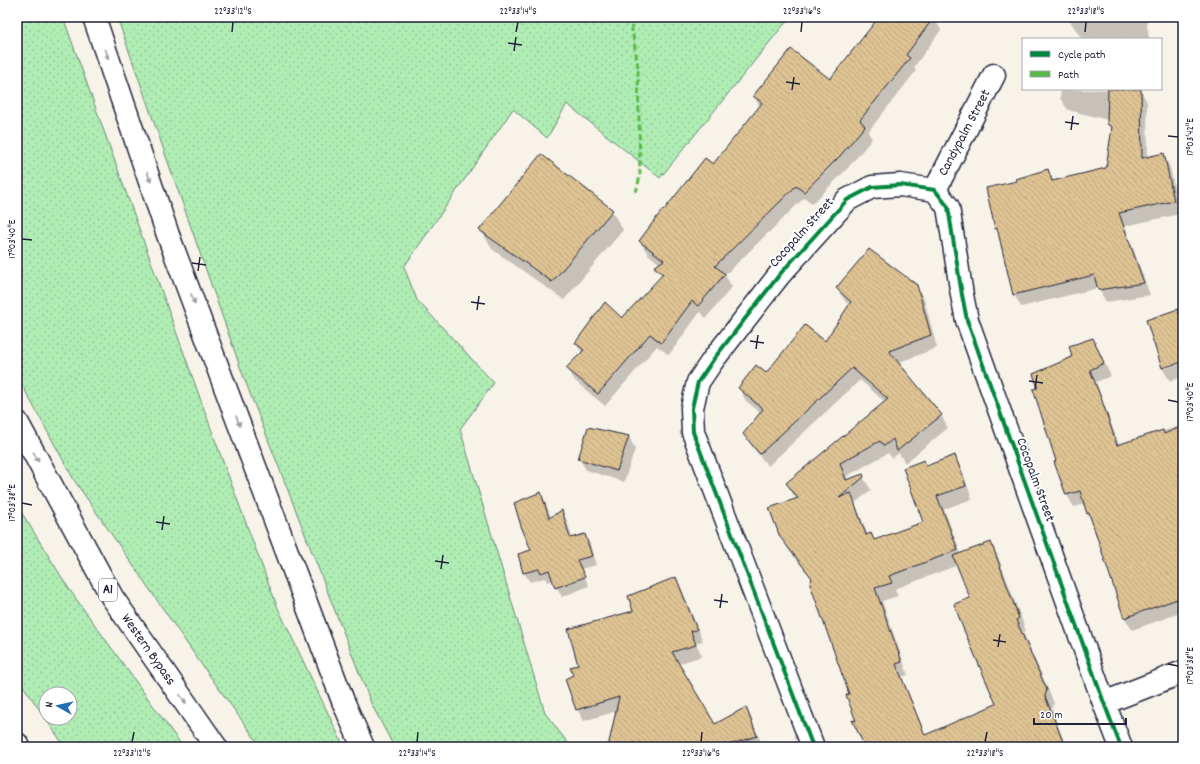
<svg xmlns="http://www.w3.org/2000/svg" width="1200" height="764" font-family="Dekko,sans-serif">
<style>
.grass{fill:url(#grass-dots);stroke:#688878;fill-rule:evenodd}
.shadow{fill:#0003;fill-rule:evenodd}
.building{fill:url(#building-back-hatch);stroke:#22223b}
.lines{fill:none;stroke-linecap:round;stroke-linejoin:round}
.minor-casing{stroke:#22223b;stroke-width:25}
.highway-casing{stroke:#22223b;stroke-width:25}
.minor{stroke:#fff;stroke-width:22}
.highway{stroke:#fff;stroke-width:22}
.quiet{stroke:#58b947;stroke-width:3;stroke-dasharray:6 3;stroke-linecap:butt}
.cycleway-casing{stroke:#fff;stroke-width:6}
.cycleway{stroke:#00873e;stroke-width:4}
.oneway{fill:#9c9ca7}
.ticks{fill:none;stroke:#22223b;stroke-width:1.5}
.labels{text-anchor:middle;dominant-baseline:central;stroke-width:4;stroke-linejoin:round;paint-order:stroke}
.shield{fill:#fff;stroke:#646476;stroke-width:1}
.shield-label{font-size:13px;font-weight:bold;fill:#22223b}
.street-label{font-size:14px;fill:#22223b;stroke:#fff}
.neatline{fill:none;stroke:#22223b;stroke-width:1.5}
.ticks-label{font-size:10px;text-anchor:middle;fill:#22223b}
</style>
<defs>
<pattern id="grass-dots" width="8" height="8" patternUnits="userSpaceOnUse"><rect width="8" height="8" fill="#afedb4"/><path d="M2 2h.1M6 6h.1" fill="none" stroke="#96cb9c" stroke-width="1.8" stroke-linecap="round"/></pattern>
<pattern id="building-back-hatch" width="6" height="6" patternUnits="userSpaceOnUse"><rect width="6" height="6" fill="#dec393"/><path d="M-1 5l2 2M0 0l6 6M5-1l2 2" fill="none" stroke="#bea780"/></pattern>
</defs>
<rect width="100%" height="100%" fill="#f8f3e9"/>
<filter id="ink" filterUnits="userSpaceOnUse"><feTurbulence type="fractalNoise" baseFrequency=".025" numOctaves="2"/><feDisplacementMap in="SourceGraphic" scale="8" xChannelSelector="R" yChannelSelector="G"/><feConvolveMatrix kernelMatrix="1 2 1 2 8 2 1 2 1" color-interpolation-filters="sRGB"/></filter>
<g filter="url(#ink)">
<path class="grass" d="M17 17H63L218 448 277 606 344 747H261L199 661 74 480 17 376Z
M117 17H790L660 178 567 104 547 138 513 109 404 267 417 300 494 383 460 429 545 713 571 747H394L371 703 244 378Z
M17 505 69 589 183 747H65L17 677ZM46 694H70V718H46Z"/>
<path class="shadow" d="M881 17H943L937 23 941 30 914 67 916 71 868 132 872 139 847 169 812 204 804 198 725 275 732 287 706 318 700 312 669 355 657 346 605 406 575 381 568 369 582 353 576 343 622 319 662 277 656 267 660 264 648 254 640 242 664 211 713 165 760 107 754 96 830 80Z
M1067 17H1146L1149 39H1082Z
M1140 89 1147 102 1148 158 1163 154 1170 167 1180 214 1125 226 1150 295 1106 302 1098 288 1021 307 1014 294 1000 236 996 228 1018 182 1048 171 1054 181 1107 169 1112 131 1108 124V120L1068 110 1060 98 1061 90Z
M541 156 612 211 623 230 564 300 492 249 481 230Z
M916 286 924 299 937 348 897 363 941 415 948 428 905 463 899 453 892 458 888 453 847 476 848 480 862 475 871 490 855 503 868 535 871 534 875 541 924 522 926 467 954 457 962 469 972 499 944 509 961 554 991 543 998 556 1026 631 1023 632 1054 703 1052 709 1066 747H866L813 580 788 549 781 536 796 499 787 484 886 403 860 380 768 466 752 447 744 434 761 413 746 401 739 388 825 342 850 306 845 301 837 289ZM958 565 971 598 997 704 926 736 902 677 908 675 882 601 898 596 895 589Z
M1177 311 1183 321V361L1164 367V369L1183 363V377L1170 381 1162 368 1147 321Z
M1093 340 1111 376 1096 382 1119 445 1183 425V612L1132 630 1125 618 1094 525 1088 514 1085 504 1074 507 1067 495 1056 462H1057L1039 388Z
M589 428 629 437 635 449 624 482 586 470 579 458Z
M541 494 546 503 551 518 561 511 567 520 572 538 584 535 590 544 596 565 581 569 589 586 562 597 553 580 547 582 545 578 530 582 524 573 519 554 532 550Z
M676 578 682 590 703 641 696 643 702 656 678 664 715 725 746 708 752 720 763 747H609L617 711 584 721 577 709 574 676 579 666 635 611Z
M1183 743V747H1174Z"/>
<path class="building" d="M879 17H934L906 55 910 58 860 120 865 126 840 156 804 192 796 186 715 266 725 274 698 306 692 301 661 343 650 334 598 394 566 368 584 350 575 343 605 302 622 318 663 274 654 267 664 260 639 241 663 209 664 210 705 158 713 164 762 103 753 96 791 49 830 79Z
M1108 89H1141L1142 158 1164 153 1174 201 1119 213 1144 283 1098 290 1094 275 1013 295 997 228 995 229 986 188 1017 181 1016 179 1048 169 1052 181 1106 168 1112 127 1107 124Z
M541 154 613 210 552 282 479 230Z
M869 249 917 285 931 335 889 351 942 415 897 451 893 439 884 446 880 441 840 463 846 480 863 474 864 477 839 498 851 493 866 535 871 533 874 540 923 522 903 468 924 460 926 466 955 455 966 486 937 496 958 550 889 576 892 583 875 588 902 662 896 664 925 735 996 704 963 628 954 604 970 598 953 556 991 542 1019 618 1016 620 1047 690 1045 696 1065 747H865L852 720 856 721 846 695 849 694 810 584 812 578 780 537 769 508 798 498 786 483 888 399 852 368 760 454 743 434 763 409 738 388 756 365 766 373 805 325 825 341 851 302 836 288Z
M1178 309 1183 327V362L1162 368 1146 320Z
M1093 338 1104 363 1090 370 1101 398 1117 445 1163 430 1164 434 1183 426V597L1124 618 1089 513 1087 514 1080 491 1066 495 1054 462 1056 461 1033 389 1038 388 1033 374 1072 357 1069 346Z
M588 427 629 436 617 471 578 459Z
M541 492 549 518 562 510 570 538 585 534 592 556 577 560 585 577 555 588 549 570 541 573 539 569 523 573 518 554 531 550 521 526 514 503Z
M676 577 697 630 691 631 696 645 672 652 715 724 746 707 757 736 728 745 729 747H608L619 697 576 710 565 679 573 675 570 667 578 665 568 629 633 611 628 596Z"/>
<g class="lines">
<g class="minor-casing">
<path id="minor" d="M935 190 994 75
M1104 703 1183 672
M813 747 693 432 692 408 698 382 713 360 780 274 847 200 872 187 900 185 935 190 948 207 962 295 967 320 1104 703 1121 747"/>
</g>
<g class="highway-casing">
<path id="highway" d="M94 17 168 235 343 701 363 747
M17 422 112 597 216 747
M17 744 19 747"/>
</g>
<use href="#minor" class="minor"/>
<use href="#highway" class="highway"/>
<path class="quiet" d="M630 17 638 67 640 176 636 192"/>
<g class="cycleway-casing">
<path id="cycleway" d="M813 747 693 432 692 408 698 382 713 360 780 274 847 200 872 187 900 185 935 190 948 207 962 295 967 320 1104 703 1121 747"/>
</g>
<use href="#cycleway" class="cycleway"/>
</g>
<defs><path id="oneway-solid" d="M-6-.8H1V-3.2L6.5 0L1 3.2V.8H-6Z"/></defs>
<g class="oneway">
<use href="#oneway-solid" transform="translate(107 54) rotate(71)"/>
<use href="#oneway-solid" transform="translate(149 177) rotate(71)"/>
<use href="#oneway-solid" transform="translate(193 299) rotate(69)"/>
<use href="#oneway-solid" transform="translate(238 421) rotate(69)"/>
<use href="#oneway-solid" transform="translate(36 457) rotate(62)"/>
<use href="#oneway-solid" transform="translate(183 699) rotate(55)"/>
</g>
</g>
<path class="ticks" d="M232 32 233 22M516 32 518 22M801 32 802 22M1085 32 1086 22M508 43 522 45M514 51 516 37M786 82 800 84M792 90 794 77M1065 122 1079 124M1071 130 1073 116M1168 136 1178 137M22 239 32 240M192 263 206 265M198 271 200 257M471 302 485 304M477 310 479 296M750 341 764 343M756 349 758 335M1029 381 1043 383M1035 389 1037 375M1168 400 1178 402M22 503 32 505M156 522 170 524M162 530 164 516M435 561 449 563M441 569 443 555M714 600 728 602M720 608 722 594M993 640 1006 642M998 647 1000 634M1168 664 1178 666M132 742 134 732M417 742 418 732M701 742 702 732M985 742 987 732"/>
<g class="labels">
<rect class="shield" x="99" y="579" width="18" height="22" rx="3"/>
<g class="shield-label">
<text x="108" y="590">A1</text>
</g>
<g class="street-label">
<text transform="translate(965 133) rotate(-62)">Candypalm Street</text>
<text transform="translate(802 233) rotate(-48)">Cocopalm Street</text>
<text transform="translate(1035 480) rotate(70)">Cocopalm Street</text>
<text transform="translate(148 650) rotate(55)">Western Bypass</text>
</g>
</g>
<rect width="1200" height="764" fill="none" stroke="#fff" stroke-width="44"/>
<rect x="1022" y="38" width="140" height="52" fill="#ffffff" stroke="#a7a7b1"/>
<rect x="1030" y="51" width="20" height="6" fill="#00873e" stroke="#a7a7b1"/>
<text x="1058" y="58" font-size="12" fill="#22223b">Cycle path</text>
<rect x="1030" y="71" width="20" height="6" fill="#58b947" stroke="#a7a7b1"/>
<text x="1058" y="78" font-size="12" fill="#22223b">Path</text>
<g transform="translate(58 706) rotate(278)"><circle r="19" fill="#ffffff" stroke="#a7a7b1"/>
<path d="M0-3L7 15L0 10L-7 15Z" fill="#1f6fb2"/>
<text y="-6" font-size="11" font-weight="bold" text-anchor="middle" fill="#22223b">N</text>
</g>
<path d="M1034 718v6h92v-6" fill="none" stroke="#22223b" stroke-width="2"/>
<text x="1040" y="718" font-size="12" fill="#22223b" stroke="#ffffff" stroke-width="3" paint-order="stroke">20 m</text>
<rect x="22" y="22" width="1156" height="720" class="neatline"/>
<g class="ticks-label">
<text x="233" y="14">22°33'12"S</text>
<text x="518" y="14">22°33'14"S</text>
<text x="802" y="14">22°33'16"S</text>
<text x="1086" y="14">22°33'18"S</text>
<text transform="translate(1189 137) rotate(-90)" y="4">17°03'42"E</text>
<text transform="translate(11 239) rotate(-90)" y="4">17°03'40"E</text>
<text transform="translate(1189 402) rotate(-90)" y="4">17°03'40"E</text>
<text transform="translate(11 503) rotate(-90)" y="4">17°03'38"E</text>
<text transform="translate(1189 666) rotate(-90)" y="4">17°03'38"E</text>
<text x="132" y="756">22°33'12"S</text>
<text x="417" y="756">22°33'14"S</text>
<text x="701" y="756">22°33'16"S</text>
<text x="985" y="756">22°33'18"S</text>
</g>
</svg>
